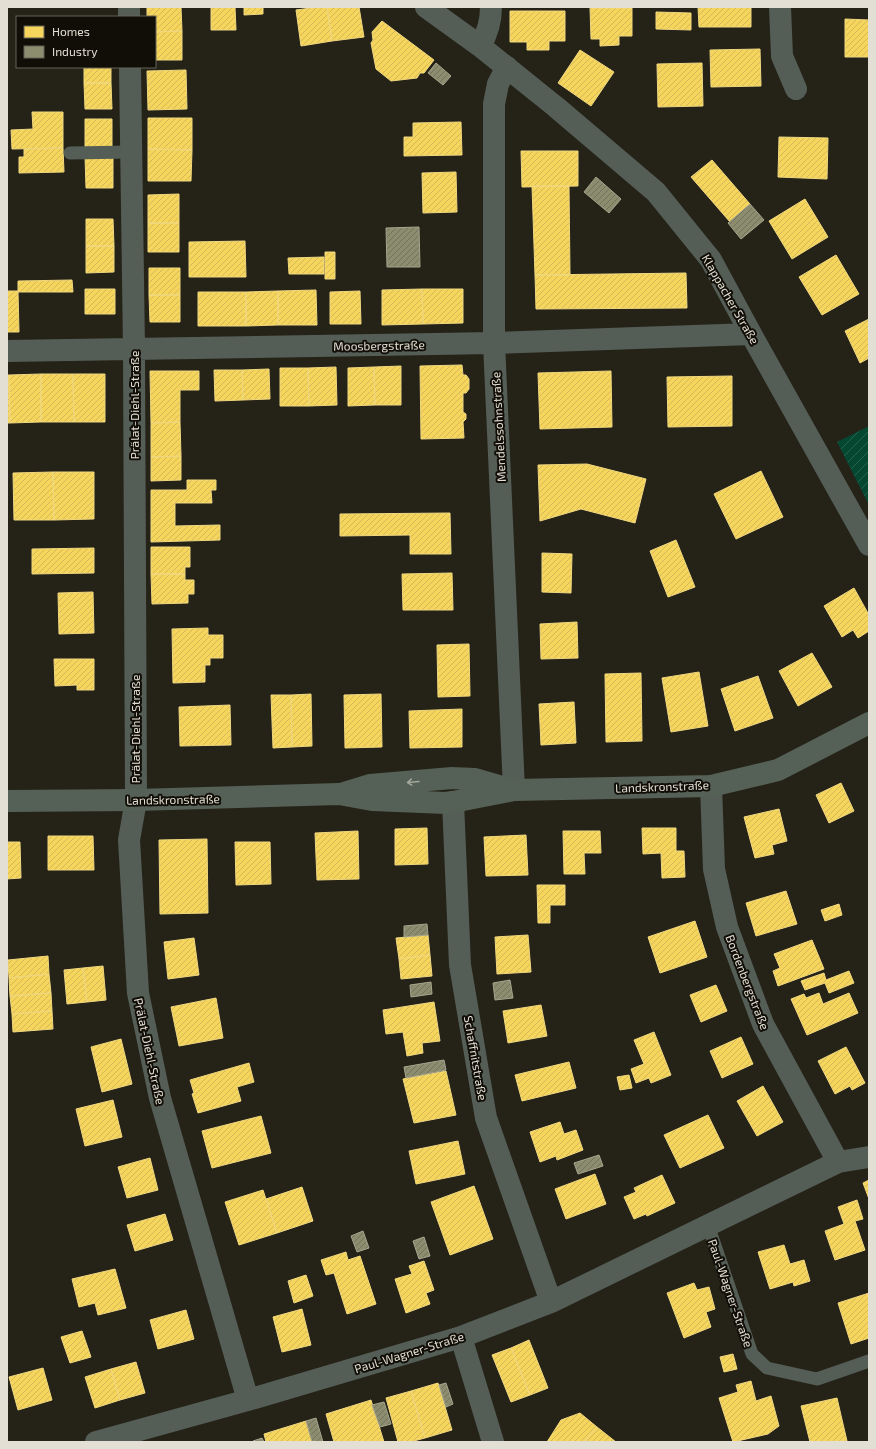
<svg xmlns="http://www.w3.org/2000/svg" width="876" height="1449" font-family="'Exo 2',sans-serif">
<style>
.garden{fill:url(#garden-furrows)}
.homes{fill:url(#homes-hatch);stroke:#f0d880}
.industry{fill:url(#industry-hatch);stroke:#a6a58d}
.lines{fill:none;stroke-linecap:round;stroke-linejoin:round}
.service{stroke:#545e56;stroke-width:13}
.minor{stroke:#545e56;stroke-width:22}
.secondary{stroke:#556056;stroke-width:22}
.oneway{stroke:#a3a69b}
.labels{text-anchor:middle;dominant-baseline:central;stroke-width:4;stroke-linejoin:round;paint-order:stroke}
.street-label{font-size:12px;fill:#e3dfd4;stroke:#110e07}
</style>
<defs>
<pattern id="garden-furrows" width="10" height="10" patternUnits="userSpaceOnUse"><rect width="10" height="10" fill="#054831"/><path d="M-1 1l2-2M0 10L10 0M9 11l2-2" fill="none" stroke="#29624e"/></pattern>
<pattern id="homes-hatch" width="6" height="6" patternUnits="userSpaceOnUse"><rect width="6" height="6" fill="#f6d55c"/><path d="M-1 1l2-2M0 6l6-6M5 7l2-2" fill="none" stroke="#d2b856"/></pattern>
<pattern id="industry-hatch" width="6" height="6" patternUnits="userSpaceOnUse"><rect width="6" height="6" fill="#8c8c6e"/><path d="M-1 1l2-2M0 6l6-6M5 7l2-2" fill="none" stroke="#73725e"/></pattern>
</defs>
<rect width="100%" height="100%" fill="#252218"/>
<path class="garden" d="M869 426V505L837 442Z"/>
<path class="homes" d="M147 7H181L182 31 155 32V17H147Z
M211 7H235L236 30H211Z
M244 7H263V14L244 15Z
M319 7H327L332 41 301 46 296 10Z
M327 7H359L364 37 332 41Z
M698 7H751V27H699Z
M590 8H632V36H619V45L600 46V39H591Z
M510 11H565V41H549V50H527V42H510Z
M656 12 691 13V30L656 29Z
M845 19 869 20V57H845Z
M382 21 434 60 424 73H420L417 78 391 81 376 69 371 43 373 40 372 32Z
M182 31V60H155V32Z
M760 49 761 86 711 87 710 50Z
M580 50 614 72 591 106 558 83Z
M702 63 703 106 658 107 657 64Z
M84 67H111V83H84Z
M186 70 187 109 148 110 147 71Z
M84 83H111L112 109H85Z
M32 112H63V148L12 149 11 130 33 129Z
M148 118H192V150L148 149Z
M85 119H112V147H85Z
M461 122 462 155 404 156V137H413V123Z
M779 137 828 138 827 179 778 177Z
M63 148 64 172 19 173V157H24V149Z
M148 149 192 150 191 181H148Z
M521 151H578V186L522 187Z
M113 156V188H86L85 157Z
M712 160 750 204 730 222 691 177Z
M456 172 457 212 423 213 422 173Z
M532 186H569L570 275H535Z
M179 194V223H148V195Z
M805 199 828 237 792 259 769 221Z
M86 219H113L114 246H86Z
M148 223H179V252H148Z
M245 241 246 277H189V242Z
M86 246H114V272L86 273Z
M325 252H335V279H325Z
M836 255 859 294 822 315 799 277Z
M324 257V274H289L288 258Z
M149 268H180V295H149Z
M686 273 687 308 536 309 535 275Z
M72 280 73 292H18V281Z
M85 289H115V314H85Z
M422 289 423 324 382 325V290Z
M422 289H463V323L423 324Z
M316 290 317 325H278V291Z
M7 291H18L19 332H7Z
M278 291V325L246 326V292Z
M360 291 361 324H330V292Z
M198 292H246V326H198Z
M149 295H180V322H150Z
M869 319V358L860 363 845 331Z
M462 365 463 375H466L469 379V389L466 393H463V412L466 414V419L463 422 464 438 421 439 420 366Z
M401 366V405H375L374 367Z
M336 367 337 405 309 406 308 368Z
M374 367 375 405 348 406V368Z
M280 368H308L309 406H280Z
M269 369 270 399 243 400 242 370Z
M214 370H242L243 400 215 401Z
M150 371H199V390H180V422L151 423Z
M611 371 612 427 540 429 538 373Z
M41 374H73L74 422H41Z
M41 374V422L10 423 9 375Z
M73 374H105V422H74Z
M7 375H9L10 423H7Z
M732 376V426L668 427 667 377Z
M180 422 181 456 151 457V423Z
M181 456V480L151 481V457Z
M587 464 646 479 635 523 581 509 540 521 538 465Z
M761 471 783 517 736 539 714 494Z
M53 472 54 520H14L13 473Z
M53 472H94V519L54 520Z
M187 480H216V490H211L212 503H175V526L220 525V540L151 542V490H187Z
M450 513 451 554H410V535L340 536V514Z
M676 540 695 587 668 597 650 551Z
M151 547H190V567H185V574H151Z
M94 548V573L32 574V549Z
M542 553 572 554 571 593 542 592Z
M452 573 453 610H403L402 574Z
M151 574H185V580H194V594H188V603L152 604Z
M854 588 869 615V631L858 638 853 630 842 637 824 606Z
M93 592 94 633 59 634 58 593Z
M577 622 578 658 541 659 540 624Z
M208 628V635H223V658H210V665H205V682L173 683 172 629Z
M469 644 470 696 438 697 437 645Z
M812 653 832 687 798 706 779 671Z
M54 659H94V690H77V685L55 686Z
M699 672 708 726 671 732 662 678Z
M641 673 642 741 606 742 605 674Z
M758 676 773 718 735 731 721 689Z
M311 694 312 746 292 747 291 695Z
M381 694 382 747 345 748 344 695Z
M271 695H291L292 747 273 748Z
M574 702 576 743 541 745 539 704Z
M230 705 231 745 180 746 179 707Z
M462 709V747L410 748 409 711Z
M841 783 854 811 829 823 816 795Z
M779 809 787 841 772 845 774 854 755 858 744 817Z
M427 828 428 864 395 865V829Z
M642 828H676V851H684L685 877 662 878 661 853 643 854Z
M358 831 359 879 317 880 315 833Z
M563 831H600L601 853H584L585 874H564Z
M526 835 528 875 486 876 484 837Z
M48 836H93L94 870H48Z
M207 839 208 913 160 914 159 840Z
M7 842H20L21 878 7 879Z
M235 842H270L271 884 236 885Z
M537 885H565V905H550V923H538Z
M786 891 797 924 756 936 746 903Z
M839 904 842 915 825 921 821 910Z
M695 921 707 957 660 973 648 937Z
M428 935 430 955 399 959 396 938Z
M528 935 531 972 497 974 495 937Z
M194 938 199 975 168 979 164 942Z
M812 940 824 969 778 986 773 971 780 968 774 954Z
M430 955 432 976 401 979 399 959Z
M48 956 49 974 9 978 8 960Z
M103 966 106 1000 87 1002 83 968Z
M83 968 87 1002 67 1004 64 970Z
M849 971 854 983 829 993 825 983 805 990 801 981 824 973 826 980Z
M49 974 51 993 10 996 9 978Z
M716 985 727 1011 701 1022 690 995Z
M51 993 52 1011 12 1014 10 996Z
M819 993 823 1004 849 993 858 1013 807 1035 791 999 804 994 806 998Z
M216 998 223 1038 179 1046 171 1007Z
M434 1002 440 1041 422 1043 423 1053 407 1056 403 1032 386 1034 383 1010Z
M541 1005 547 1036 508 1043 503 1011Z
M52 1011 53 1029 13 1032 12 1014Z
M654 1032 671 1075 651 1083 649 1078 636 1083 631 1069 644 1064 634 1040Z
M741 1037 753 1064 722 1078 710 1051Z
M121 1039 132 1084 102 1092 91 1047Z
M846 1047 865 1083 852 1090 850 1086 835 1094 818 1061Z
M569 1062 576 1088 522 1101 515 1075Z
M249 1063 254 1082 237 1087 241 1101 198 1113 192 1094 194 1093 190 1080Z
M446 1071 456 1115 414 1123 403 1079Z
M629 1075 632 1088 620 1090 617 1077Z
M763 1086 783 1122 757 1136 737 1101Z
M113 1100 122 1137 85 1146 76 1109Z
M708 1115 724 1148 680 1168 664 1135Z
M261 1116 271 1153 212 1168 202 1131Z
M560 1122 564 1134 576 1130 583 1150 557 1160 556 1156 540 1162 530 1132Z
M458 1141 465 1174 416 1184 409 1151Z
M150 1158 158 1190 127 1198 118 1167Z
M595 1174 606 1204 566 1219 555 1189Z
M662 1175 675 1203 647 1216 646 1214 634 1219 624 1197 636 1192 634 1188Z
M869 1180V1199L863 1183Z
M474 1186 493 1239 450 1255 431 1202Z
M302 1187 313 1221 277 1233 266 1199Z
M263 1190 277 1233 239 1245 225 1202Z
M857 1200 863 1219 855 1221 865 1250 835 1260 825 1231 844 1224 838 1207Z
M165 1214 173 1240 135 1251 127 1225Z
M784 1245 790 1264 804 1260 810 1281 794 1286 793 1282 770 1289 758 1252Z
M346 1252 348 1260 360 1256 376 1304 347 1314 334 1273 326 1275 321 1260Z
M424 1261 434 1290 426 1293 430 1304 406 1313 395 1279 412 1274 409 1266Z
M115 1269 126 1308 98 1315 95 1303 79 1307 72 1279Z
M306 1275 313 1296 294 1303 288 1281Z
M694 1283 697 1290 709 1287 715 1309 706 1312 711 1327 684 1338 667 1293Z
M869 1293V1338L851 1344 838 1303Z
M302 1309 311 1345 282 1352 273 1317Z
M186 1310 194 1339 158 1349 150 1320Z
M82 1331 91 1357 70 1363 61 1337Z
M529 1340 548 1388 530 1395 511 1348Z
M511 1348 530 1395 511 1402 492 1355Z
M733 1354 737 1369 724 1372 720 1357Z
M136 1362 145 1393 120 1400 111 1369Z
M43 1368 52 1400 18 1410 9 1377Z
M111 1369 120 1400 95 1408 85 1377Z
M751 1381 756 1401 771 1396 779 1426 768 1434 733 1442 719 1398 738 1392 736 1385Z
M438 1383 452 1430 425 1438 411 1391Z
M411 1391 425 1438 410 1442H398L386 1398Z
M837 1398 847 1441 810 1442 801 1406Z
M371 1400 384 1442H334L326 1414Z
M580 1413 597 1427 584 1442H547L561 1420Z
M306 1421 312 1442H266L264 1434Z
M597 1427 616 1442H584Z"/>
<path class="industry" d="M436 63 451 76 443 85 428 73Z
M596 177 621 199 609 213 584 192Z
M750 204 764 220 741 239 728 223Z
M419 227 420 267H387L386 228Z
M427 924 428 935 404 937V926Z
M510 980 513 998 495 1000 493 983Z
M431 982 432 994 411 997 410 985Z
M444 1060 446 1070 406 1078 404 1067Z
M599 1155 603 1166 578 1174 574 1163Z
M363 1231 369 1248 357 1252 351 1236Z
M424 1237 430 1256 419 1259 413 1241Z
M446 1383 453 1404 446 1407 439 1385Z
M384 1402 391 1424 380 1427 372 1405Z
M316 1418 323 1442H312L306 1421Z
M262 1438 264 1442H253V1441Z"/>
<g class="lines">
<path class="service" d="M70 153 131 152
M708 1225 752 1354 767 1368 817 1379 869 1361"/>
<path class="minor" d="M129 7V17
M426 7 480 46 556 107 656 192 711 260 751 334 869 545
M780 7 782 56 796 89
M480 46C488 33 491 22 491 7
M130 67 134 349 136 800 129 840 138 993 160 1098 248 1400
M507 67 498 84 494 104V343L514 790
M7 351 494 343 751 334
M711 786 714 869 727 927 763 1024 838 1162
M453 802 460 965 486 1118 551 1302
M461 1337 493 1442
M96 1442 248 1400 461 1337 551 1302 838 1162 869 1157"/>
<path class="secondary" d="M344 793 370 785 452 778 475 779 509 789
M7 801 136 800 339 794 372 800 446 803 453 802 514 790 711 786 778 770 869 723"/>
</g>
<defs><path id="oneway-shaft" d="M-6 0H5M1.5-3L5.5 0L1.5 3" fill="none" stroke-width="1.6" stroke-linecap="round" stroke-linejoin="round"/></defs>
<use class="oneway" href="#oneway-shaft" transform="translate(413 782) rotate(175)"/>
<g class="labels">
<g class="street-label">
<text transform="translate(731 299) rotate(60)">Klappacher Straße</text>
<text transform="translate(379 345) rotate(-1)">Moosbergstraße</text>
<text transform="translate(134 405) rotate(-90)">Prälat-Diehl-Straße</text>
<text transform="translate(498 427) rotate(-93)">Mendelssohnstraße</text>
<text transform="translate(135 729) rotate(-90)">Prälat-Diehl-Straße</text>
<text transform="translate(662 786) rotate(-2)">Landskronstraße</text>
<text transform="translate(173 799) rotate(-1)">Landskronstraße</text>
<text transform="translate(748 982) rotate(69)">Bordenbergstraße</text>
<text transform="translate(150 1051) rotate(78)">Prälat-Diehl-Straße</text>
<text transform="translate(476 1058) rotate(80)">Schaffnitstraße</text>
<text transform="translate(731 1293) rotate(71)">Paul-Wagner-Straße</text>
<text transform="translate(409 1352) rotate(-17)">Paul-Wagner-Straße</text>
</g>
</g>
<rect width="876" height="1449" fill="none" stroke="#e3dfd4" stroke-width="16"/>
<rect x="16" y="16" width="140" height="52" fill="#110e07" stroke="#656259"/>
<rect x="24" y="26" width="20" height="12" fill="#f6d55c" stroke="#656259"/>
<text x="52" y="36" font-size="12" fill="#e3dfd4">Homes</text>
<rect x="24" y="46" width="20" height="12" fill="#8c8c6e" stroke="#656259"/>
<text x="52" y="56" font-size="12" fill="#e3dfd4">Industry</text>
</svg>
